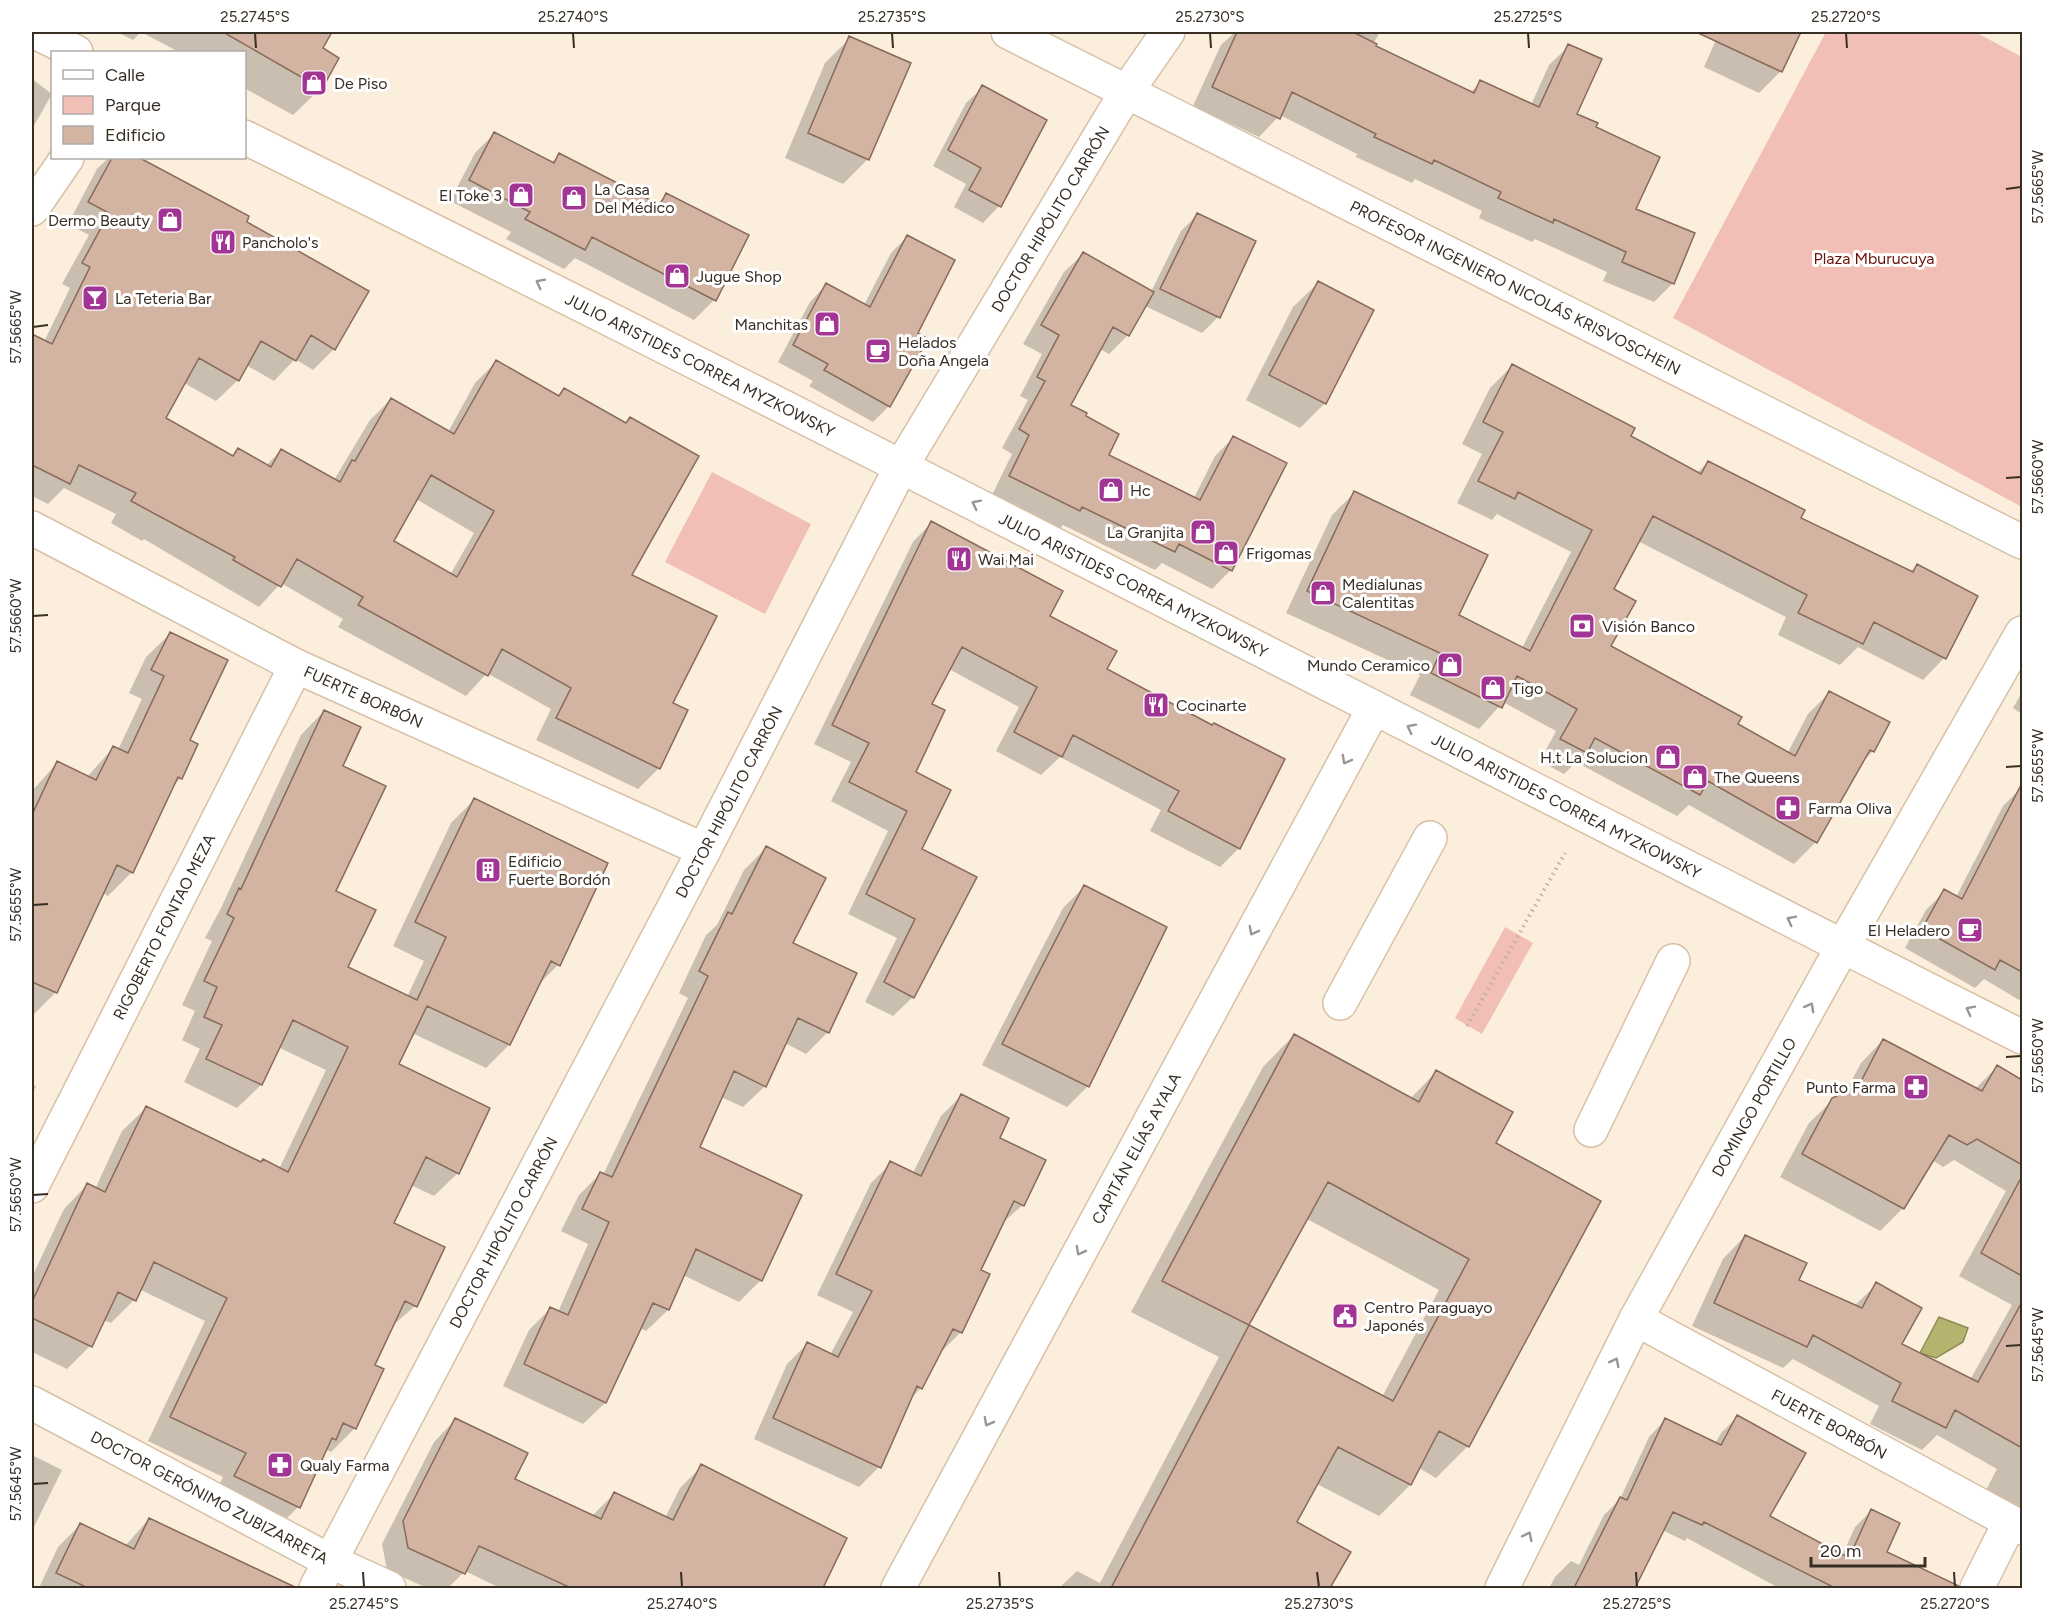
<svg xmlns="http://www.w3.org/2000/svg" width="2054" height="1620" font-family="Figtree,sans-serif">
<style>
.green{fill:#f1bfb5}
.water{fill:#b4b46e;stroke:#8e8c58;stroke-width:1.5}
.shadow{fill:#0003;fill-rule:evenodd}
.building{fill:#d3b3a2;stroke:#876a59;stroke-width:1.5;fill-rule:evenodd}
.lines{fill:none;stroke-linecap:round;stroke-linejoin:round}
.minor-casing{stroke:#d7c0a5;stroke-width:36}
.major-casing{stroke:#d7c0a5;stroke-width:36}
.path{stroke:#bcb0a1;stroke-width:4;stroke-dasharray:1.5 4.5;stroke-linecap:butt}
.minor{stroke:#fff;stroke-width:33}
.major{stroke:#fff;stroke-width:33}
.oneway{stroke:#9b9692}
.ticks{fill:none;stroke:#372e24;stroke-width:2}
.labels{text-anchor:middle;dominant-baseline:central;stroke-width:6;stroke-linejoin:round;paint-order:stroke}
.poi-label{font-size:16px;fill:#372e24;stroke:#fff;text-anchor:start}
.street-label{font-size:16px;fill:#372e24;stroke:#fff}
.park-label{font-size:16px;fill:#6a1407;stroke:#fff}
.neatline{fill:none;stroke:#372e24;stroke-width:2}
.ticks-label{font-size:15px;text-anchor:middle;fill:#372e24}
</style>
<rect width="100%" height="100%" fill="#fceedd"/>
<path class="green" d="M1826 32H1975L2022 57V507L1673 318Z
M712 472 811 524 765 614 665 562Z
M1505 927 1533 943 1482 1034 1455 1018Z"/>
<path class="water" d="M1939 1317 1968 1328 1963 1342 1936 1358 1920 1353Z"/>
<path class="shadow" d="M117 32H141L133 40Z
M141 32H330L321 48V88L293 115 244 88V52H179Z
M1235 32H1380L1374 43 1375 47 1470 93 1481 82 1531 105 1549 65 1569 46 1575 115 1594 128 1673 283 1654 302 1603 281 1607 272 1535 239 1532 242 1479 218 1482 211 1415 179 1412 183 1356 157 1357 154 1280 115 1259 137 1193 106 1221 45Z
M1717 32H1799L1781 71 1759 93 1704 67 1719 33Z
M850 38 868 159 843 184 785 158 825 63Z
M32 79 52 94 32 129Z
M983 87 1045 120 999 206 983 223 954 207 966 184 933 166 966 103Z
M495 133 551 163 559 155 656 205 666 195 747 236 714 300 694 320 575 258 564 269 506 239 511 232 450 201 475 153Z
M108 158H137L247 217 245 222 334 349 313 370 295 359 274 381 246 365 238 380 216 401 184 383 164 419 231 457 238 450 266 466 281 450 334 480 370 420 391 399 448 432 475 383 496 362 557 397 564 390 630 575 671 704 659 768 638 789 536 740 551 709 487 673 466 696 338 627 343 619 281 583 259 607 144 539 142 541 111 523 116 514 64 488 48 504 32 496V336L44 342 70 288 62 284 89 235 68 224 97 169ZM416 499 474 533 450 575 392 542Z
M1197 215 1218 317 1202 333 1145 306 1128 335 1109 354 1100 349 1069 405 1084 417 1107 456 1194 498 1215 456 1234 437 1285 464 1231 570 1212 589 1162 563 1155 570 1063 525 1060 529 992 495 1012 454 1002 448 1028 400 1020 396 1042 354 1023 344 1064 272 1083 254 1151 292 1181 231Z
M907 237 916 334 889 406 873 422 809 386 813 381 778 362 810 302 826 285 864 305 891 253Z
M1318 283 1325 403 1300 428 1246 400 1293 307Z
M1512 366 1629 437 1697 473 1708 462 1799 519 1910 572 1917 566 1976 597 1944 658 1923 680 1858 647 1840 665 1778 635 1786 617 1638 541 1612 589 1609 647 1787 754 1808 714 1830 692 1873 751 1860 765 1816 842 1794 864 1689 805 1677 816 1576 762 1564 774 1540 761 1556 731 1503 702 1479 729 1410 695 1420 675 1286 613 1332 515 1354 493 1457 616 1522 648 1571 552 1497 514 1492 520 1457 503 1482 454 1462 444 1490 388Z
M932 522 1048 617 1105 670 1239 848 1220 867 1150 831 1161 810 1060 757 1041 775 996 751 1019 707 949 669 930 705 914 773 920 849 913 997 893 1016 865 1002 897 938 848 914 888 831 831 801 851 762 814 744 913 542Z
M170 634 188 741 181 778 172 787 132 872 108 896 103 893 56 992 32 1016V791L57 763 87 777 113 748 118 750 142 699 129 693 146 657Z
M2022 692V714L2013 708Z
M324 711 341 766 334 892 346 968 407 997 424 961 393 946 451 823 474 800 558 965 537 986 509 1045 486 1068 412 1033 397 1065 458 1173 434 1196 411 1185 392 1224 415 1306 390 1328 373 1365 355 1428 331 1452 326 1449 298 1507 275 1530 212 1500 223 1477 148 1441 205 1321 139 1289 134 1300 111 1323 103 1320 90 1346 67 1369 32 1352V1277L64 1209 87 1185 95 1189 122 1131 146 1108 261 1163 279 1169 326 1070 278 1047 261 1085 237 1108 184 1082 200 1049 182 1040 195 1011 182 1005 212 941 205 938 221 908 301 735Z
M2021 788 2022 997 2019 1000 1984 979 1975 988 1905 948 1926 910 1945 891 1956 897 2003 806Z
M766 848 791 943 828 1032 806 1054 785 1043 765 1086 743 1107 721 1097 698 1147 761 1280 739 1302 683 1275 668 1310 646 1331 640 1328 605 1403 583 1424 503 1386 529 1330 551 1308 558 1312 588 1244 561 1231 579 1195 600 1174 603 1175 688 998 679 993 706 935 717 925 744 870Z
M1084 887 1088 1086 1067 1107 982 1065 1063 908Z
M1294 1035 1410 1099 1436 1072 1494 1144 1468 1446 1436 1478 1419 1468 1410 1485 1379 1516 1317 1484 1295 1523 1349 1552 1328 1588H1059L1077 1571 1100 1583 1219 1357 1131 1312 1263 1067ZM1307 1219 1439 1290 1382 1397 1247 1325Z
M1883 1040 1975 1089 1997 1067 2022 1082V1510L1986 1490 1997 1469 1937 1435 1922 1450 1870 1424 1879 1406 1793 1359 1783 1368 1692 1326 1723 1259 1745 1236 1797 1281 1854 1306 1877 1284 1900 1345 1970 1380 2012 1305 1959 1276 2006 1191 1954 1160 1943 1167 1932 1160 1903 1208 1880 1231 1780 1177 1809 1123 1833 1100 1844 1095 1861 1063Z
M32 1084 36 1086 32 1095Z
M961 1096 998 1139 1023 1205 1001 1224 979 1270 988 1274 960 1333 940 1353 921 1388 910 1399 879 1467 859 1487 754 1439 787 1364 807 1344 830 1355 853 1312 817 1295 871 1183 891 1163 913 1173 941 1116Z
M1738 1416 1768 1517 1842 1556 1855 1527 1871 1511 1885 1553 1948 1583 1945 1588H1779L1687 1538 1685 1541 1662 1530 1634 1588H1549L1555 1577 1571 1561 1579 1565 1604 1515 1620 1499 1649 1437 1665 1420 1715 1444 1721 1433Z
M455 1420 513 1480 592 1516 614 1494 665 1518 680 1488 702 1466 845 1539 822 1588H500L465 1571 448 1588H427L387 1570 382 1544 434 1442Z
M32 1455 62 1470 32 1531Z
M149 1519 261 1573 254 1588H39L58 1547 80 1525 125 1546Z"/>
<path class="building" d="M223 32H332L323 48 339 58 322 89Z
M1237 32H1353L1377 44 1376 46 1474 93 1480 80 1539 107 1568 44 1602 59 1577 114 1598 123 1596 127 1660 157 1636 209 1695 233 1674 284 1622 262 1626 252 1554 219 1553 223 1498 198 1501 192 1434 160 1432 164 1374 137 1376 134 1292 92 1280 119 1212 87Z
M1696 32H1801L1782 72Z
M849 36 911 63 869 160 808 133Z
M982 85 1047 120 1001 207 969 190 981 168 948 150Z
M494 132 554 163 559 153 660 205 666 193 749 235 716 301 592 237 585 250 525 219 530 212 469 180Z
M112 158H140L249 216 247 222 369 291 335 350 311 335 296 361 261 341 239 381 199 358 166 418 233 456 238 448 271 467 281 449 340 482 352 460 355 461 391 398 454 434 496 360 559 396 564 388 626 423 630 417 699 456 632 575 717 616 673 703 688 710 660 769 556 718 571 688 502 649 488 676 358 605 363 597 297 559 281 587 233 560 235 557 131 501 136 493 79 465 70 484 32 465V334L52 344 90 267 82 263 109 213 88 202ZM431 475 494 511 457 577 394 541Z
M1197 213 1256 241 1220 318 1160 289Z
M907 235 955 260 918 333 928 339 890 407 824 370 828 364 793 345 826 283 870 307Z
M1083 252 1154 292 1129 336 1113 327 1071 405 1087 413 1086 416 1119 434 1109 455 1200 500 1233 436 1287 463 1232 571 1179 544 1175 552 1082 507 1080 511 1009 476 1029 435 1019 429 1045 381 1037 377 1059 335 1041 325Z
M1318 281 1374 310 1326 404 1269 375Z
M1512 364 1635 428 1631 436 1701 474 1708 461 1805 510 1801 518 1913 572 1917 564 1978 596 1946 659 1874 622 1863 644 1798 613 1807 595 1653 516 1614 589 1636 601 1611 646 1742 717 1738 724 1795 756 1829 691 1890 722 1874 752 1870 750 1817 843 1708 781 1700 795 1595 738 1587 753 1560 739 1577 709 1517 676 1502 708 1431 673 1440 653 1307 591 1354 491 1488 555 1459 615 1530 651 1592 530 1518 492 1515 499 1478 481 1503 432 1483 422Z
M931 521 1063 591 1050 616 1117 651 1107 669 1212 725 1214 723 1285 759 1240 849 1168 811 1179 791 1073 735 1062 757 1014 732 1037 687 962 647 932 704 945 710 916 772 951 790 922 849 977 877 914 998 884 982 915 919 866 894 907 811 849 782 869 743 832 725Z
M170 632 228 660 190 740 198 744 182 779 178 777 133 873 117 865 57 993 32 982V815L57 761 96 780 113 746 128 753 164 676 151 670Z
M324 710 361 727 343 766 386 786 336 891 376 910 348 967 417 1000 446 937 415 922 474 798 608 863 560 966 551 961 510 1045 427 1006 399 1064 490 1108 459 1174 426 1157 394 1223 445 1247 417 1307 405 1301 375 1365 384 1369 356 1429 343 1423 336 1440 332 1438 300 1508 234 1476 246 1453 170 1417 227 1298 154 1262 136 1301 118 1292 92 1347 32 1318V1302L87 1183 105 1192 146 1106 261 1162 263 1159 288 1172 348 1047 293 1020 262 1085 206 1059 222 1025 204 1017 217 987 204 981 234 918 227 914 239 888 241 889Z
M2022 783V972L2000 960 1995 970 1922 929 1944 889 1962 899Z
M766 846 826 878 793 943 857 973 829 1033 798 1018 766 1087 734 1071 700 1147 802 1195 762 1281 696 1249 669 1310 653 1303 606 1403 524 1364 550 1307 568 1315 609 1222 582 1209 600 1172 612 1177 708 976 699 971 728 912 732 914Z
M1084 885 1167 927 1089 1087 1002 1044Z
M1294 1034 1419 1102 1436 1070 1474 1091 1513 1112 1496 1143 1601 1201 1469 1447 1439 1431 1411 1485 1338 1447 1297 1522 1351 1552 1330 1588H1111L1249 1325 1162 1281ZM1328 1182 1469 1259 1393 1401 1249 1325Z
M1883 1039 1982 1091 1997 1065 2022 1080V1165L1977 1139 1967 1145 1949 1135 1904 1209 1802 1154 1832 1098 1858 1087Z
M961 1094 1009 1118 1000 1138 1046 1160 1024 1206 1014 1201 981 1270 990 1274 962 1333 953 1329 922 1389 917 1386 881 1468 773 1418 807 1342 838 1357 872 1291 836 1274 890 1161 921 1176Z
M2022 1176V1276L1981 1253Z
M1745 1235 1807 1263 1799 1280 1862 1308 1876 1282 1922 1308 1902 1344 1978 1382 2022 1302V1448L1955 1410 1946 1428 1892 1401 1901 1383 1813 1335 1807 1347 1714 1303Z
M1737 1415 1806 1453 1770 1516 1849 1558 1871 1509 1900 1523 1887 1552 1959 1586 1958 1588H1835L1704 1522 1702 1525 1673 1512 1635 1588H1574L1620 1497 1627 1500 1665 1418 1721 1445Z
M455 1418 528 1453 515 1479 601 1519 614 1492 673 1520 701 1464 847 1538 823 1588H571L479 1546 465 1574 408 1548 403 1521Z
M149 1518 297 1588H88L56 1573 80 1523 134 1549Z"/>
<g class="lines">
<g class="minor-casing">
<g id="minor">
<path id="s1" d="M1008 32 2022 542"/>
<path d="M32 209 67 158"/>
<path id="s2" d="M32 528 296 666 704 850"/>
<path d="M1340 1003 1430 838"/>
<path d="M1591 1130 1673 961"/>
<path id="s3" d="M32 1186 296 666"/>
<path id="s4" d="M1636 1319 2022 1528"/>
<path id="s5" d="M316 1588 704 850 902 465 1127 91 1168 32"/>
<path id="s6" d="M898 1588 1374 708"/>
<path id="s7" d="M1502 1588 1636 1319 1843 946 2022 633"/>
<path d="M1977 1588 2010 1522"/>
</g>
</g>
<g class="major-casing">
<g id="major">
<path d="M35 32 76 52"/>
<path id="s8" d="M244 137C840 431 1429 738 2022 1037"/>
<path id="s9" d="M32 1403 330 1561 389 1588"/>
</g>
</g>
<path class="path" d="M1467 1026 1565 853"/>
<use href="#minor" class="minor"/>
<use href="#major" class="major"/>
</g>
<defs><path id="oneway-chevron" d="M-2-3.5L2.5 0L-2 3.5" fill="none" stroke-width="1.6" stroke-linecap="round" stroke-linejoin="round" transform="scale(1.5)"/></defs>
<g class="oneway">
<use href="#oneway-chevron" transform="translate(540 283) rotate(-153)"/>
<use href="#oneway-chevron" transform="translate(976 504) rotate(-153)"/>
<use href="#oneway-chevron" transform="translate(1411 728) rotate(-153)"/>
<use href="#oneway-chevron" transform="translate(1346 760) rotate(118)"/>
<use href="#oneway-chevron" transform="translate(1791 920) rotate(-153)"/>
<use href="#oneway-chevron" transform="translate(1253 931) rotate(118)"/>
<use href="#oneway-chevron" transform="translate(1810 1007) rotate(-61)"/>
<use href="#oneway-chevron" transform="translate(1970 1010) rotate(-153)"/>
<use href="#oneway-chevron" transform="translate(1080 1251) rotate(118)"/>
<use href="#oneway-chevron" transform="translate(1615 1362) rotate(-63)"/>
<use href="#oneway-chevron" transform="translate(988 1422) rotate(118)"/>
<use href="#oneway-chevron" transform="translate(1528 1536) rotate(-63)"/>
</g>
<path class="ticks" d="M255 33 256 48M573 33 574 48M892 33 893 48M1210 33 1211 48M1528 33 1529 48M1846 33 1847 48M2006 189 2021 187M33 327 48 325M2006 478 2021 477M33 616 48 615M2006 767 2021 766M33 905 48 904M2006 1057 2021 1056M33 1195 48 1194M2006 1346 2021 1345M33 1484 48 1483M363 1572 364 1587M681 1572 682 1587M999 1572 1000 1587M1317 1572 1319 1587M1636 1572 1637 1587M1954 1572 1955 1587"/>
<defs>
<g id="shop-square" transform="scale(1.35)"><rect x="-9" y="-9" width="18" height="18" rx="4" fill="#a23493" stroke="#fff"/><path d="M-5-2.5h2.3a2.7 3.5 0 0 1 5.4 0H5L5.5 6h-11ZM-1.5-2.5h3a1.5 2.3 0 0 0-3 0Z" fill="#fff"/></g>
<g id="restaurant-square" transform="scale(1.35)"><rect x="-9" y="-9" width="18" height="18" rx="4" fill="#a23493" stroke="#fff"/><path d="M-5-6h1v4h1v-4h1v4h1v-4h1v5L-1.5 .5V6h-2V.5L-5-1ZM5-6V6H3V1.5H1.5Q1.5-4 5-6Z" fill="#fff"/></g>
<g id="bar-square" transform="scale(1.35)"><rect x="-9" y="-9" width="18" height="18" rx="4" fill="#a23493" stroke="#fff"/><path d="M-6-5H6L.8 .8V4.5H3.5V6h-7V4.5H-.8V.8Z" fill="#fff"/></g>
<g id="cafe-square" transform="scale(1.35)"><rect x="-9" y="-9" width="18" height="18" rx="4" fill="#a23493" stroke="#fff"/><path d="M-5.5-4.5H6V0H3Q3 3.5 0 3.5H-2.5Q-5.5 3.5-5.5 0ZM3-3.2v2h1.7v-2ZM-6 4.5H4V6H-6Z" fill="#fff"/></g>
<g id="bank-square" transform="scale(1.35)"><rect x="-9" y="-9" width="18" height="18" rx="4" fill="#a23493" stroke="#fff"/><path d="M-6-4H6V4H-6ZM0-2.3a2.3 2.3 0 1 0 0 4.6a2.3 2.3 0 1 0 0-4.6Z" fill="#fff"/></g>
<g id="pharmacy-square" transform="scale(1.35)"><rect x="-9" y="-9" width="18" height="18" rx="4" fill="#a23493" stroke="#fff"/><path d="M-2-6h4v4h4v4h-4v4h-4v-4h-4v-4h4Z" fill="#fff"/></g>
<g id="building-square" transform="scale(1.35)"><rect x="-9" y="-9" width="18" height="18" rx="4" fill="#a23493" stroke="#fff"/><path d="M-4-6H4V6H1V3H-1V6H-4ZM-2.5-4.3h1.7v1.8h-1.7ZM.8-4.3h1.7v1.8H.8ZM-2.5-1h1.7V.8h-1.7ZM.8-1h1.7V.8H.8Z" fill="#fff"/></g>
<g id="civic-square" transform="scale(1.35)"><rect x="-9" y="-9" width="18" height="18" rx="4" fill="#a23493" stroke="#fff"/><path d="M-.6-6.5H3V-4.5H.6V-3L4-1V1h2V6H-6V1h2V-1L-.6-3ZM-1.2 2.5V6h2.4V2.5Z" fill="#fff"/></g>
</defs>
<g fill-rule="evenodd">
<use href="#shop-square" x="314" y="83"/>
<use href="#shop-square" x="521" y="195"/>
<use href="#shop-square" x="574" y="198"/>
<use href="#shop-square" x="170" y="220"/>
<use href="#restaurant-square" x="223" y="242"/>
<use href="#shop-square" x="677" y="276"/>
<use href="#bar-square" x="95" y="298"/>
<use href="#shop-square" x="827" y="324"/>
<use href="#cafe-square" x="878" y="351"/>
<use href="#shop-square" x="1111" y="490"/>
<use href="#shop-square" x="1203" y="532"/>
<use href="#shop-square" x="1226" y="553"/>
<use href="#restaurant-square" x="959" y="559"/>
<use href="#shop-square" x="1323" y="593"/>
<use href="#bank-square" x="1582" y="626"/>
<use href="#shop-square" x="1450" y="665"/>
<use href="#shop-square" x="1493" y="688"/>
<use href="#restaurant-square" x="1156" y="705"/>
<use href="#shop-square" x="1668" y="757"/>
<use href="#shop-square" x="1695" y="777"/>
<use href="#pharmacy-square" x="1788" y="808"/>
<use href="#building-square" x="488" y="870"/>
<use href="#cafe-square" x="1970" y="930"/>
<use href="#pharmacy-square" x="1916" y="1087"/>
<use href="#civic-square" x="1345" y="1316"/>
<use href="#pharmacy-square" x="280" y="1465"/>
</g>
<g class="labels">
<g class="poi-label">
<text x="334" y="83">De Piso</text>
<text x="594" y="189">La Casa<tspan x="594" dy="18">Del Médico</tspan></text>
<text x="502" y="195" text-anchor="end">El Toke 3</text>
<text x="150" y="220" text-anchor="end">Dermo Beauty</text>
<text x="242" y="242">Pancholo's</text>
<text x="696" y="276">Jugue Shop</text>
<text x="115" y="298">La Teteria Bar</text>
<text x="808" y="324" text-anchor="end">Manchitas</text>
<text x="898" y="342">Helados<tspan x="898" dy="18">Doña Angela</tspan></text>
<text x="1130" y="490">Hc</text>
<text x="1184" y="532" text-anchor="end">La Granjita</text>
<text x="1246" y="553">Frigomas</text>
<text x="978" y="559">Wai Mai</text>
<text x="1342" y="584">Medialunas<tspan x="1342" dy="18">Calentitas</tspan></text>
<text x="1602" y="626">Visión Banco</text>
<text x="1430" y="665" text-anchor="end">Mundo Ceramico</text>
<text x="1512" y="688">Tigo</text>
<text x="1176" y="705">Cocinarte</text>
<text x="1648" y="757" text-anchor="end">H.t La Solucion</text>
<text x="1714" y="777">The Queens</text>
<text x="1808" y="808">Farma Oliva</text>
<text x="508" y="861">Edificio<tspan x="508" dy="18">Fuerte Bordón</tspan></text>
<text x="1950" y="930" text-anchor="end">El Heladero</text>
<text x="1896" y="1087" text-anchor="end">Punto Farma</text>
<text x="1364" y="1307">Centro Paraguayo<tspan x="1364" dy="18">Japonés</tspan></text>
<text x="300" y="1465">Qualy Farma</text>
</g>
<g class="street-label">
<text stroke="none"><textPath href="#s5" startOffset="1554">DOCTOR HIPÓLITO CARRÓN</textPath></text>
<text stroke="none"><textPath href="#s1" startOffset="568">PROFESOR INGENIERO NICOLÁS KRISVOSCHEIN</textPath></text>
<text stroke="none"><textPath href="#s8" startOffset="510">JULIO ARISTIDES CORREA MYZKOWSKY</textPath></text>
<text stroke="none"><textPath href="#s8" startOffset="996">JULIO ARISTIDES CORREA MYZKOWSKY</textPath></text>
<text stroke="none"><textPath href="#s2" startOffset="372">FUERTE BORBÓN</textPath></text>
<text stroke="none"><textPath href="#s5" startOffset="888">DOCTOR HIPÓLITO CARRÓN</textPath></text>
<text stroke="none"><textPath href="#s8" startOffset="1482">JULIO ARISTIDES CORREA MYZKOWSKY</textPath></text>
<text stroke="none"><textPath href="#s3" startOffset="291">RIGOBERTO FONTAO MEZA</textPath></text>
<text stroke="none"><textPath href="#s7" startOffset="543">DOMINGO PORTILLO</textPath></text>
<text stroke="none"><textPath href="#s6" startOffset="500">CAPITÁN ELÍAS AYALA</textPath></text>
<text stroke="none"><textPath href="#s5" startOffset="402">DOCTOR HIPÓLITO CARRÓN</textPath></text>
<text stroke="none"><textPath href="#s4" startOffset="220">FUERTE BORBÓN</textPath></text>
<text stroke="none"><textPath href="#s9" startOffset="201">DOCTOR GERÓNIMO ZUBIZARRETA</textPath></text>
</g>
<g class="park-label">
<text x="1874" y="258">Plaza Mburucuya</text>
</g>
</g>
<rect width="2054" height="1620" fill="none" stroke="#ffffff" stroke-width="66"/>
<rect x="51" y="51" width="195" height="108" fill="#ffffff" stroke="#afaba7" stroke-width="1.5"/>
<rect x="63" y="70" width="30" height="9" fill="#ffffff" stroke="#afaba7" stroke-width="1.5"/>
<text x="105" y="81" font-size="18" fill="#372e24">Calle</text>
<rect x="63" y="96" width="30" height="18" fill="#f1bfb5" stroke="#afaba7" stroke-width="1.5"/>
<text x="105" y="111" font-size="18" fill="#372e24">Parque</text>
<rect x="63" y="126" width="30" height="18" fill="#d3b3a2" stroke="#afaba7" stroke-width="1.5"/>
<text x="105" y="141" font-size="18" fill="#372e24">Edificio</text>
<path d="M1811 1557v9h114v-9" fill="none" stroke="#372e24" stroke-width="3"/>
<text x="1820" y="1557" font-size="18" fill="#372e24" stroke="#ffffff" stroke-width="4.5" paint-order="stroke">20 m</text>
<rect x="33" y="33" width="1988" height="1554" class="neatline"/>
<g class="ticks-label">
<text x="255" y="22">25.2745°S</text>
<text x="573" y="22">25.2740°S</text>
<text x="892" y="22">25.2735°S</text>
<text x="1210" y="22">25.2730°S</text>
<text x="1528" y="22">25.2725°S</text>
<text x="1846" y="22">25.2720°S</text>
<text transform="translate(2038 187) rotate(-90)" y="5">57.5665°W</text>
<text transform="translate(16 327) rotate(-90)" y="5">57.5665°W</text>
<text transform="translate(2038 477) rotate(-90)" y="5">57.5660°W</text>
<text transform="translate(16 616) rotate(-90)" y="5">57.5660°W</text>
<text transform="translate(2038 766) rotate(-90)" y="5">57.5655°W</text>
<text transform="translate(16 905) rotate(-90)" y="5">57.5655°W</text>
<text transform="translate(2038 1056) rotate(-90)" y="5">57.5650°W</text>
<text transform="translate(16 1195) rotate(-90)" y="5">57.5650°W</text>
<text transform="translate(2038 1345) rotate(-90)" y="5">57.5645°W</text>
<text transform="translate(16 1484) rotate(-90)" y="5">57.5645°W</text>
<text x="364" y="1609">25.2745°S</text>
<text x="682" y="1609">25.2740°S</text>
<text x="1000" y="1609">25.2735°S</text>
<text x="1319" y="1609">25.2730°S</text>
<text x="1637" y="1609">25.2725°S</text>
<text x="1955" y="1609">25.2720°S</text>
</g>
</svg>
